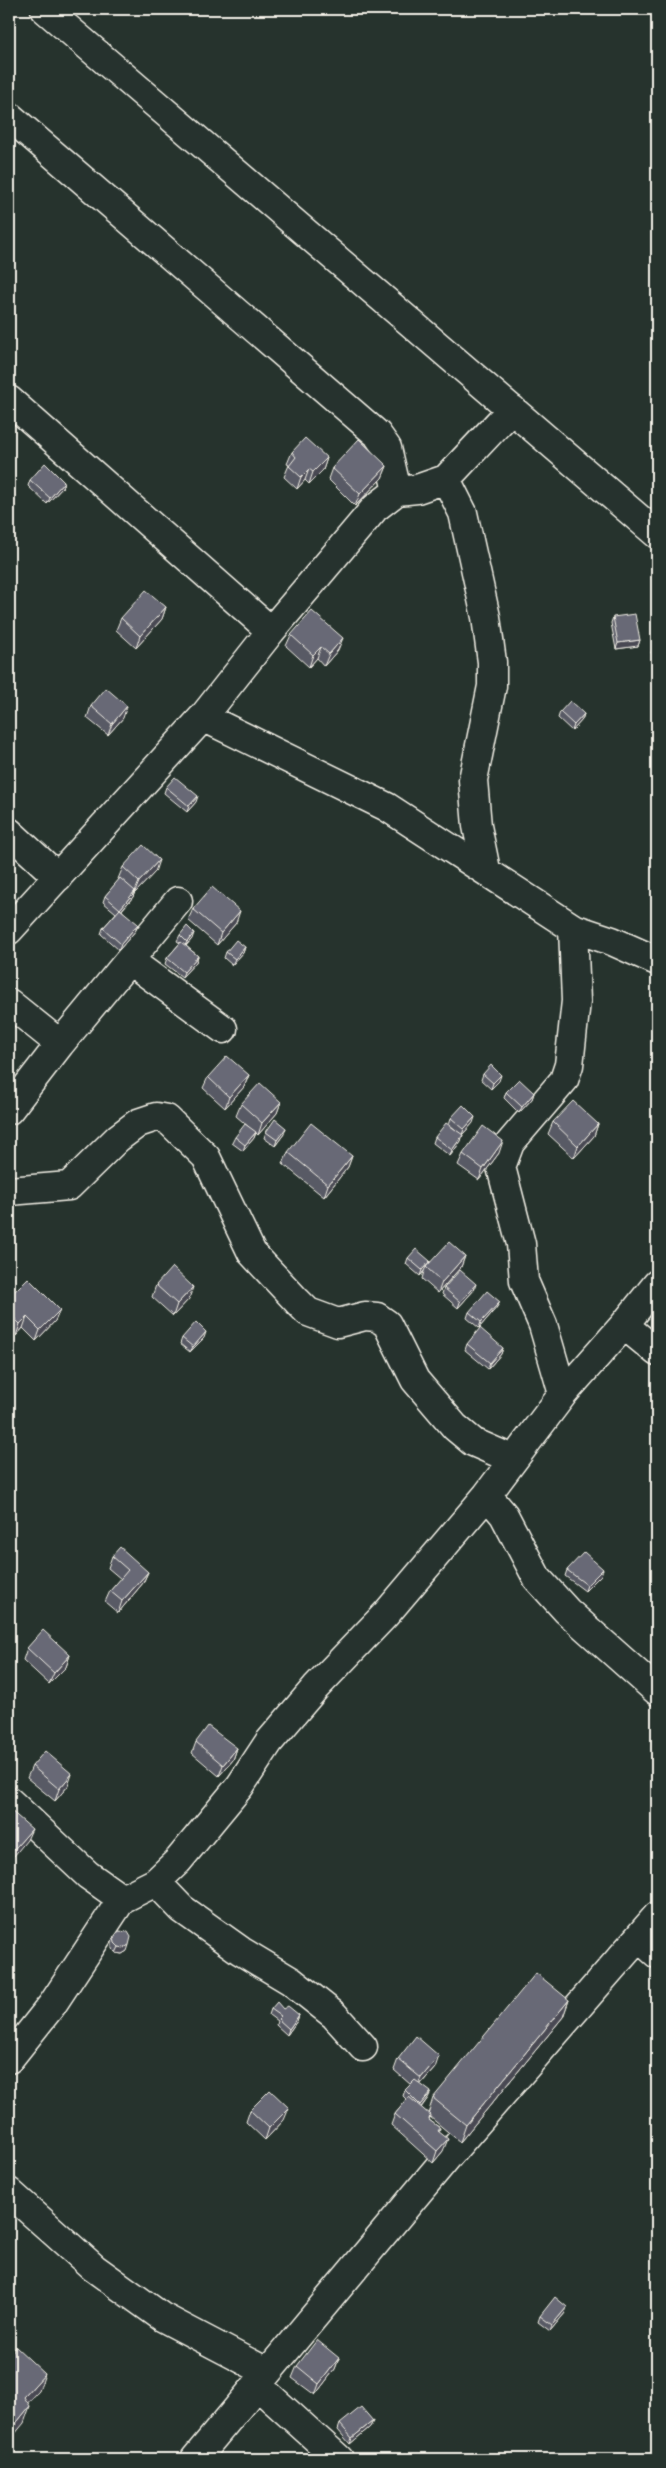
<svg xmlns="http://www.w3.org/2000/svg" width="666" height="2468" font-family="'Architects Daughter',sans-serif">
<style>
.lines{fill:none;stroke-linecap:round;stroke-linejoin:round}
.minor-casing{stroke:#f4f1e8;stroke-width:31}
.minor{stroke:#26332d;stroke-width:28}
.wall{fill:#595a65;stroke:#f4f1e8}
.shaded-wall{fill:#484a53;stroke:#f4f1e8}
.building{fill:#676976;stroke:#f4f1e8}
</style>
<rect width="100%" height="100%" fill="#26332d"/>
<filter id="ink" filterUnits="userSpaceOnUse"><feTurbulence type="fractalNoise" baseFrequency=".02" numOctaves="2"/><feDisplacementMap in="SourceGraphic" scale="10" xChannelSelector="R" yChannelSelector="G"/><feConvolveMatrix kernelMatrix="1 2 1 2 8 2 1 2 1" color-interpolation-filters="sRGB"/></filter>
<g filter="url(#ink)">
<g class="lines">
<g class="minor-casing">
<path id="minor" d="M45 9 657 534
M9 116 377 434 387 448 397 491
M9 400 271 631
M446 479 463 513 486 617 492 662V686L473 780 477 826 486 870
M203 717 387 807 573 928 612 941 657 961
M9 832 58 877
M9 930 203 717 271 631 375 508 397 491 417 489 446 479 512 409
M130 961 223 1029
M9 1003 60 1044 178 901
M9 1110 60 1044
M9 1191 69 1186 118 1138 138 1123 156 1117 167 1119 206 1157 252 1253 297 1301 308 1312 338 1323 365 1316 377 1317 387 1324 415 1380 455 1427 473 1442 512 1459
M624 1325 657 1352
M563 1394 543 1325 524 1281 521 1244 501 1167 510 1143 564 1080 569 1065 576 1001 573 928
M487 1495 504 1515 537 1578 567 1611 657 1691
M9 1801 88 1875 122 1899
M156 1882 182 1909 241 1951 291 1981 334 2015 363 2047
M639 1938 657 1954
M9 2059 52 2005 122 1899 156 1882 178 1861 240 1786 269 1742 316 1687 386 1614 487 1495 563 1394 624 1325 657 1284
M9 2192 94 2268 162 2317 267 2372
M257 2385 339 2459
M195 2459 449 2155 657 1916"/>
</g>
<use href="#minor" class="minor"/>
</g>
<path class="wall" d="M292 452 327 458 323 470 309 484 305 480 297 489 284 477 289 465 287 464Z
M387 466 382 478 355 506 328 479 332 468Z
M30 480 64 482 62 488 47 504 28 486Z
M166 607 162 619 136 648 116 630 121 618Z
M613 617 640 640 638 646 616 649 611 623Z
M291 635 338 650 324 666 317 658 309 667 286 646Z
M657 642V659L651 653 653 647Z
M91 706 123 718 108 735 87 718Z
M560 712 584 714 582 720 572 731 558 718Z
M166 787 196 802 187 812 164 793Z
M123 867 155 872 134 894 133 897 122 910 136 930 119 950 101 934 103 928 116 913 103 902 105 896 119 880 118 879Z
M193 909 236 923 217 945 188 920Z
M180 935 192 939 186 946 198 956 196 962 182 977 165 964 167 958 180 943 177 941Z
M245 947 243 953 232 965 224 958 226 952Z
M483 1074 499 1081 491 1089 481 1080Z
M249 1075 244 1087 225 1108 203 1088 208 1077Z
M506 1092 534 1093 532 1099 519 1113 504 1098Z
M281 1102 277 1113 258 1135 256 1133 254 1138 243 1151 232 1143 235 1137 250 1128 236 1116 241 1104Z
M451 1118 473 1123 462 1135 461 1141 450 1156 433 1143 435 1137 458 1132 449 1124Z
M553 1122 598 1124 594 1136 574 1158 548 1134Z
M266 1132 284 1134 275 1146 264 1138Z
M288 1152 352 1156 348 1167 324 1197 283 1164Z
M499 1153 479 1180 458 1165 463 1154Z
M465 1256 461 1267 438 1293 422 1279 424 1271 420 1276 406 1264 408 1258 430 1261V1263Z
M156 1285 189 1299 173 1316 152 1297Z
M444 1288 474 1290 458 1308 442 1294Z
M9 1297 60 1310 55 1321 36 1341 23 1328 16 1336 9 1329Z
M497 1307 479 1328 467 1318 469 1312Z
M182 1338H204L190 1352 180 1344Z
M467 1344 503 1348 501 1354 488 1369 465 1350Z
M112 1556 148 1572 143 1583 118 1613 105 1602 110 1591 121 1579 108 1568Z
M567 1570 601 1575 585 1591 565 1576Z
M27 1648 70 1655 66 1667 49 1684 23 1660Z
M196 1742 237 1748 233 1760 219 1776 192 1753Z
M32 1766 68 1786 55 1801 27 1778Z
M114 1937 127 1951 122 1954 116 1953 112 1949V1943Z
M569 2000 563 2017 460 2142 430 2117 429 2120 440 2128 439 2132 443 2151 433 2163 391 2125 395 2114 407 2100 403 2096 405 2090 411 2085 394 2070 398 2059 435 2068 420 2085 428 2098 421 2108 428 2114 433 2098Z
M271 2009H283L299 2015 297 2021 287 2035 276 2025 277 2021 269 2015Z
M250 2110 284 2120 265 2140 246 2122Z
M565 2313 550 2331 538 2322 540 2316Z
M339 2358 335 2369 315 2395 292 2378 297 2366Z
M373 2421 370 2427 350 2444 338 2430 340 2424Z"/>
<path class="shaded-wall" d="M327 458 323 470 309 484 313 472Z
M387 466 382 478 355 506 360 494Z
M309 469 305 480 297 489 301 477Z
M64 482 62 488 47 504 50 498Z
M166 607 162 619 136 648 140 636Z
M343 638 338 650 324 666 329 654Z
M640 640 638 646 616 649 618 643Z
M321 647 317 658 309 667 313 655Z
M127 706 123 718 108 735 112 724Z
M584 714 582 720 572 731 574 725Z
M198 796 196 802 187 812 189 806Z
M159 860 155 872 134 894 139 882Z
M135 891 133 897 118 914 120 909Z
M240 911 236 923 217 945 221 933Z
M138 924 136 930 119 950 121 944Z
M194 933 192 939 184 947 187 942Z
M245 947 243 953 232 965 235 959Z
M198 956 196 962 182 977 184 972Z
M249 1075 244 1087 225 1108 229 1097Z
M501 1075 499 1081 491 1089 493 1083Z
M534 1093 532 1099 519 1113 522 1107Z
M281 1102 277 1113 258 1135 262 1123Z
M475 1117 473 1123 462 1135 464 1129Z
M598 1124 594 1136 574 1158 578 1146Z
M286 1128 284 1134 275 1146 277 1140Z
M256 1132 254 1138 243 1151 245 1145Z
M463 1135 461 1141 450 1156 452 1150Z
M503 1141 499 1153 479 1180 483 1169Z
M352 1156 348 1167 324 1197 328 1185Z
M465 1256 461 1267 438 1293 442 1282Z
M430 1261 428 1267H426L424 1271 420 1276 422 1270Z
M476 1284 474 1290 458 1308 460 1302Z
M193 1287 189 1299 173 1316 177 1304Z
M500 1302 497 1307 479 1328 481 1322Z
M60 1310 55 1321 36 1341 40 1330Z
M27 1317 23 1328 16 1336 20 1324Z
M206 1332 204 1338 190 1352 193 1347Z
M503 1348 501 1354 488 1369 490 1363Z
M603 1569 601 1575 585 1591 587 1585Z
M148 1572 143 1583 118 1613 122 1601Z
M70 1655 66 1667 49 1684 54 1673Z
M237 1748 233 1760 219 1776 223 1765Z
M72 1774 68 1786 55 1801 59 1789Z
M32 1829 27 1840 9 1862V1855Z
M129 1945 127 1951 122 1954 116 1953 119 1947Z
M569 2000 563 2017 460 2142 466 2125Z
M299 2015 297 2021 287 2035 289 2029Z
M439 2056 435 2068 416 2089 421 2078Z
M431 2092 428 2098 418 2111 420 2105Z
M289 2108 284 2120 265 2140 269 2128Z
M448 2139 443 2151 433 2163 437 2151Z
M567 2307 565 2313 550 2331 552 2325Z
M339 2358 335 2369 315 2395 319 2384Z
M45 2374 39 2391 18 2413 24 2397Z
M30 2406 24 2423 9 2441V2432Z
M373 2421 370 2427 350 2444 352 2438Z"/>
<path class="building" d="M305 438 327 458 313 472 309 469 301 477 289 466 296 457 292 452Z
M359 439 387 466 360 494 332 468Z
M45 463 64 482 50 498 30 480Z
M146 590 166 607 140 636 121 618Z
M312 611 343 638 329 654 321 647 313 655 291 635Z
M635 614 640 640 618 643 613 617Z
M657 642V651L653 647Z
M106 688 127 706 112 724 91 706Z
M570 701 584 714 574 725 560 712Z
M175 777 198 796 189 806 166 787Z
M143 845 159 860 139 882 123 867Z
M120 878 135 891 120 909 105 896Z
M212 887 240 911 221 933 193 909Z
M120 909 138 924 121 944 103 928Z
M187 926 194 933 187 942 180 935Z
M236 940 245 947 235 959 226 952Z
M181 942 198 956 184 972 167 958Z
M227 1056 249 1075 229 1097 208 1077Z
M491 1065 501 1075 493 1083 483 1074Z
M519 1079 534 1093 522 1107 506 1092Z
M260 1083 281 1102 262 1123 241 1104Z
M573 1101 598 1124 578 1146 553 1122Z
M463 1105 475 1117 464 1129 451 1118Z
M275 1119 286 1128 277 1140 266 1132Z
M311 1123 352 1156 328 1185 288 1152Z
M446 1123 463 1135 452 1150 435 1137Z
M245 1124 256 1132 245 1145 235 1137Z
M483 1126 503 1141 483 1169 463 1154Z
M449 1242 465 1256 442 1282 426 1267Z
M416 1249 430 1261 422 1270 408 1258Z
M172 1267 193 1287 177 1304 156 1285Z
M460 1270 476 1284 460 1302 444 1288Z
M28 1278 60 1310 40 1330 27 1317 20 1324 9 1313V1310L15 1304 9 1297Z
M487 1291 500 1302 481 1322 469 1312Z
M196 1322 206 1332 193 1347 182 1338Z
M480 1328 503 1348 490 1363 467 1344Z
M120 1547 148 1572 122 1601 110 1591 128 1570 112 1556Z
M584 1552 603 1569 587 1585 567 1570Z
M43 1630 70 1655 54 1673 27 1648Z
M208 1726 237 1748 223 1765 196 1742Z
M45 1751 72 1774 59 1789 32 1766Z
M9 1809 32 1829 9 1855Z
M119 1931 128 1932 131 1937 129 1945 124 1948 119 1947 115 1943 114 1937Z
M536 1973 569 2000 466 2125 433 2098Z
M277 2002 283 2009 288 2006 299 2015 289 2029 278 2019 281 2016 271 2009Z
M416 2036 439 2056 421 2078 398 2059Z
M415 2080 431 2092 420 2105 405 2090Z
M270 2090 289 2108 269 2128 250 2110Z
M409 2097 430 2115 429 2120 440 2128 438 2131 448 2139 437 2151 395 2114Z
M555 2297 567 2307 552 2325 540 2316Z
M317 2340 339 2358 319 2384 297 2366Z
M16 2347 45 2374 24 2397 30 2406 9 2432V2355Z
M361 2407 373 2421 352 2438 340 2424Z"/>
</g>
<rect width="666" height="2468" fill="none" stroke="#26332d" stroke-width="30"/>
<rect x="15" y="15" width="636" height="2438" fill="none" stroke="#f4f1e8" stroke-width="2" filter="url(#ink)"/>
</svg>
